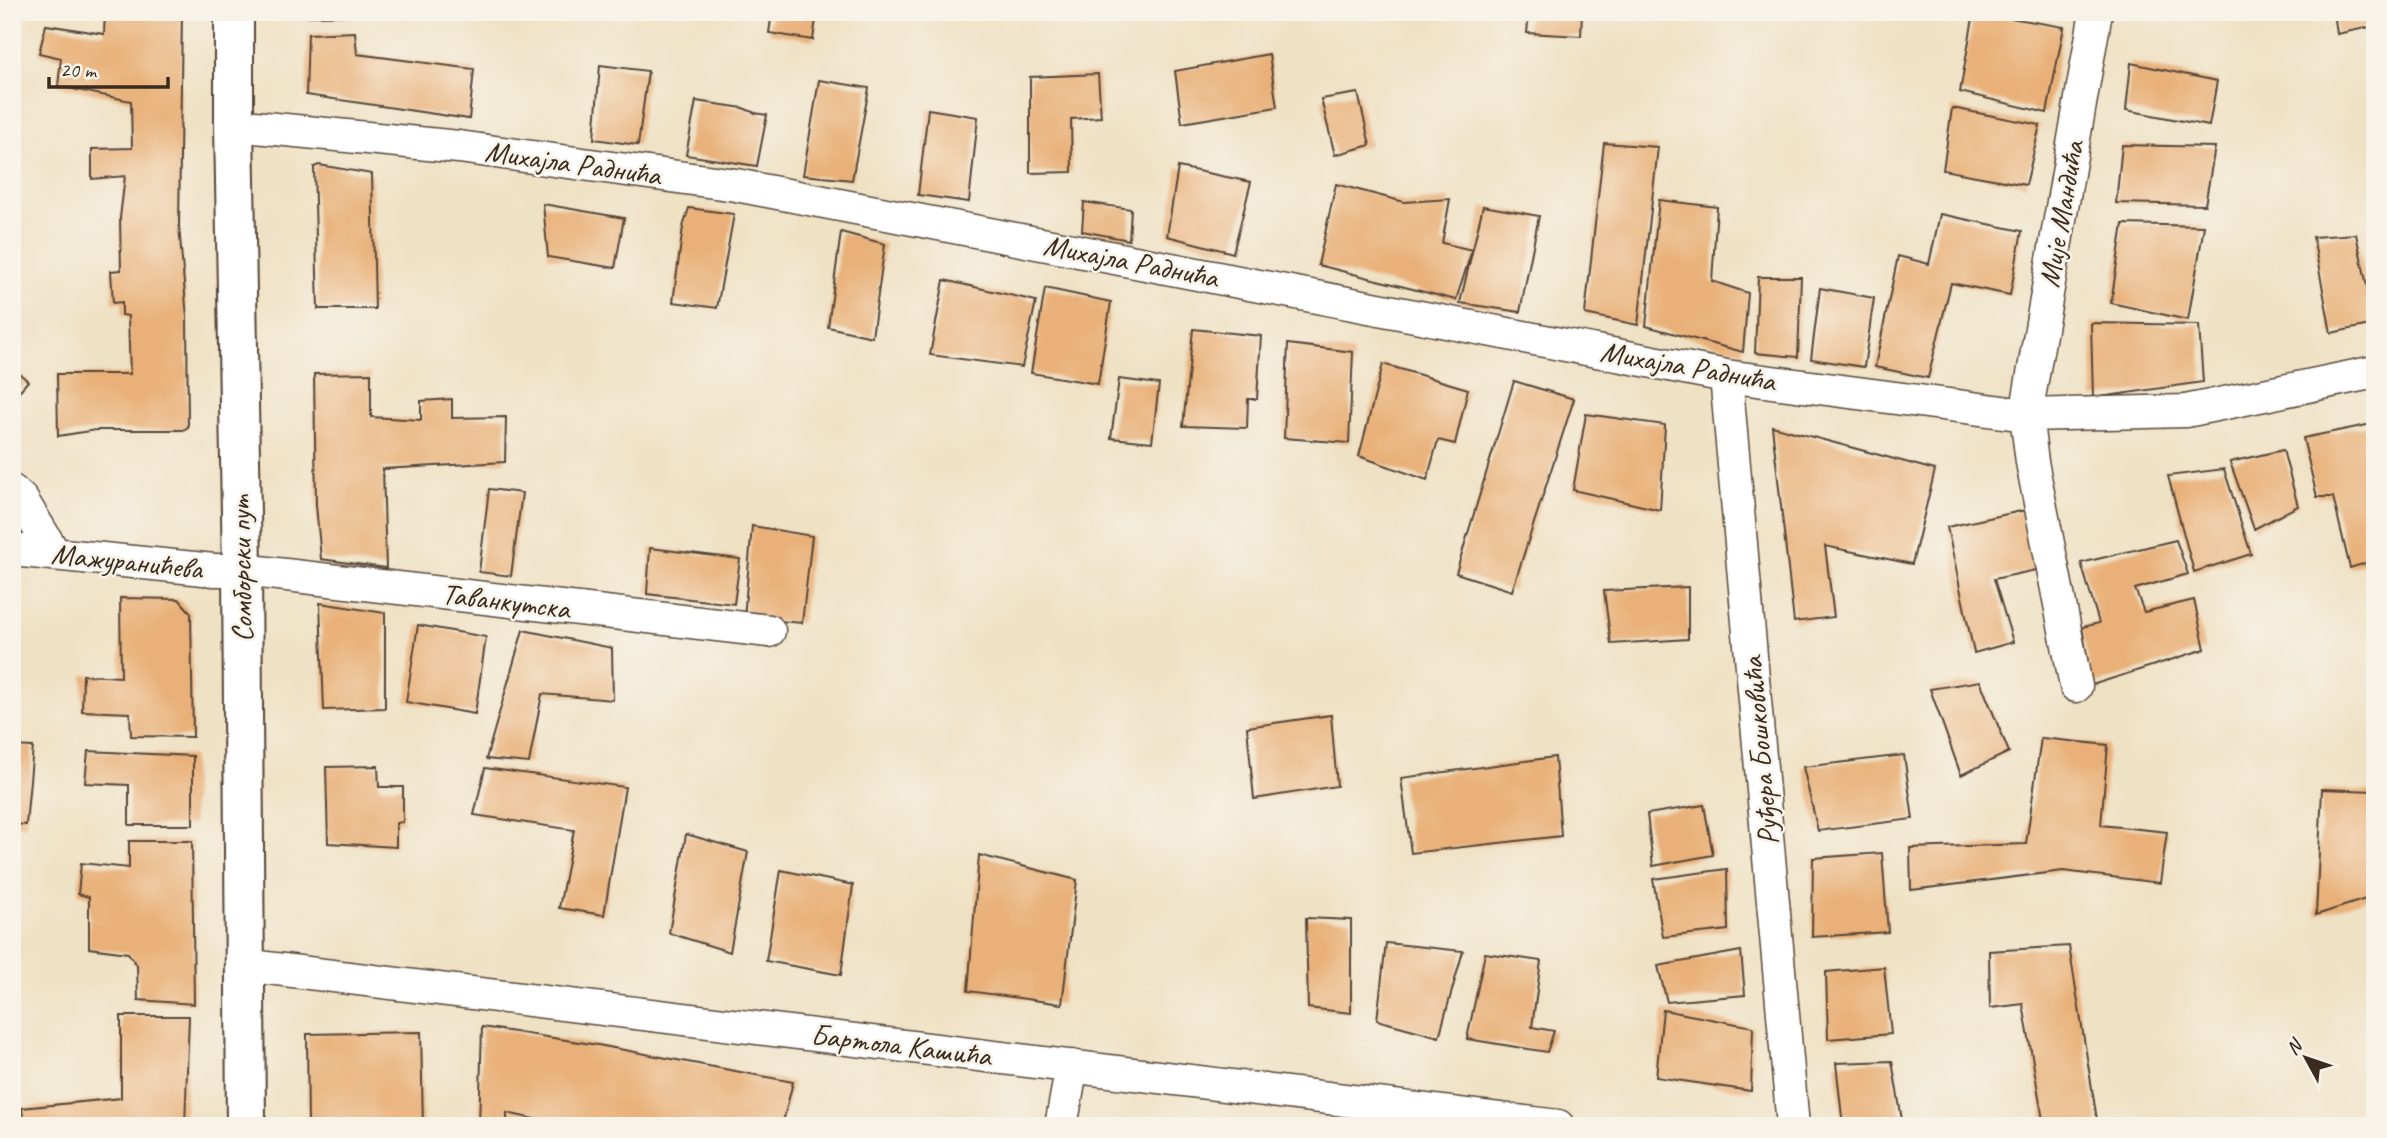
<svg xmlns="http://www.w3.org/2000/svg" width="2387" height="1138" font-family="Caveat,sans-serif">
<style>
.building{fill:#e9b179}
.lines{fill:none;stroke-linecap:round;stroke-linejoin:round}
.minor-casing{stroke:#564537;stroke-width:35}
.secondary-casing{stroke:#564537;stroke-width:42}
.minor{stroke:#fff;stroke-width:32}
.secondary{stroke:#fff;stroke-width:38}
.labels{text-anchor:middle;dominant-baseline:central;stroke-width:5;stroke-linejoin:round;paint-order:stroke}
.street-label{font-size:30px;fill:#3b2a1e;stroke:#f7f3e8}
</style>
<rect width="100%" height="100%" fill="#f7f3e8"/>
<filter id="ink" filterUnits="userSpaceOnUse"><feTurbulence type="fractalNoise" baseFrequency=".0143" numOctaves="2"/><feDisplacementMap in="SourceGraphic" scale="14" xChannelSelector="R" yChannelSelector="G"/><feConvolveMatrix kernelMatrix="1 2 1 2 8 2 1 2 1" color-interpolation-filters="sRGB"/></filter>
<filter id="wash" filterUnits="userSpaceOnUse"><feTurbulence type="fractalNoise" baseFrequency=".00686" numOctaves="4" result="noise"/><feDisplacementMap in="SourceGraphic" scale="28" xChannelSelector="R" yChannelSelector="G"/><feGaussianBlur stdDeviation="1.57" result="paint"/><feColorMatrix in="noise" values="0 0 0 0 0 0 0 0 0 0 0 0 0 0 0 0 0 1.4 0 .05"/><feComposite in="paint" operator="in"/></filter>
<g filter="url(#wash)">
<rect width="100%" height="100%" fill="#efe1c4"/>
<g id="blocks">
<path class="building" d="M105 12H182L179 226 187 318 188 427 183 430H96L58 436 57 374H130L128 316 122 315V302L113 303 111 271 121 270 120 218 125 176 92 179V149L132 148 131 101 58 86 61 58 39 53 46 25 104 34Z
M306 12H367V15L306 16Z
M772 12H817L813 40 769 33Z
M1529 12H1582L1581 36 1527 33Z
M1974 12 2064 27 2047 113 1960 92Z
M2334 12H2375V26L2337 34Z
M355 32 357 54 474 69 469 119 306 95 308 34Z
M1269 54 1277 107 1182 123 1175 71Z
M2131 63 2217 81 2209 126 2126 110Z
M600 65 648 71 638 145 594 139Z
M1098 74 1101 117 1071 119 1072 172 1030 173V77Z
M819 80 869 88 852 180 803 175Z
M1358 93 1370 145 1335 155 1321 99Z
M696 101 743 108 755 113 767 115 757 166 686 155Z
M1952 108 2040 125 2026 185 1943 170Z
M928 109 978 117 969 202 918 195Z
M1604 143 1658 147 1638 325 1585 314Z
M2122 145 2215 147 2205 205 2116 203Z
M319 165 372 174 375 309H318L314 167Z
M1178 167 1251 182 1233 253 1167 236Z
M1336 184 1404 202 1450 199 1442 243 1472 250 1456 300 1318 265Z
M1659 200 1717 207 1712 281 1748 293 1743 352 1646 326Z
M1084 202 1131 209 1129 240 1082 231Z
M543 204 624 218 615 268 548 257Z
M1483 206 1539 216 1520 312 1460 303Z
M689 208 734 214 717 308 673 302 683 227Z
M1940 214 2022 231 2010 295 1951 283 1928 378 1875 367 1898 256 1929 264Z
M2123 224 2204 226 2188 320 2111 303Z
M841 232 885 244 872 337 828 327Z
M2356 234 2375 324 2331 333 2313 237Z
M1758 277H1801L1798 357 1755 353Z
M944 280 1036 301 1022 367 930 355Z
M1045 288 1111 302 1098 384 1031 373Z
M1820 288 1874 298 1864 367 1811 359Z
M2091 323 2199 325 2203 382 2093 398Z
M1193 329 1261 336 1257 399H1248L1247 428 1183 426Z
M1288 344 1353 352 1349 443 1284 438Z
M1383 364 1468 389 1455 444 1438 440 1427 480 1359 456Z
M12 367 28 381 12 400Z
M371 373V417L421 420V401L452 399V418L506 417 505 462 383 469 386 568 321 559 316 505 314 374Z
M1119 379 1159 384 1152 442 1111 438Z
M1514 381 1574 399 1512 591 1456 573Z
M1586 414 1665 425 1660 510 1573 490Z
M2372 424 2375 441V560L2350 568 2333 497H2317L2303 438Z
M1772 426 1935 470 1912 564 1825 546 1834 617 1794 622Z
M2283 450 2298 506 2254 529 2230 462Z
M2224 469 2251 554 2194 572 2168 476Z
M489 489 522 493 511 576 479 572Z
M2026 510 2041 569 1994 579 2013 642 1974 653 1947 527Z
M752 526 812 536 802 623 744 618Z
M2176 540 2188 574 2135 589 2144 612 2194 600 2205 649 2092 685 2082 627 2099 623 2081 563Z
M650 548 740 559 734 604 647 594Z
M1688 587V639L1611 644 1604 591Z
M120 598 179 599 191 613 193 737 131 736 130 713 82 711 83 675 121 677Z
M320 603 385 613V708L324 710Z
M418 625 486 637 475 714 406 702Z
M523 630 612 648 613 700 542 694 529 763 486 759Z
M1980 681 2009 752 1961 775 1930 689Z
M1331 715 1337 786 1254 799 1247 727Z
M2041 738 2108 745 2101 825 2167 832 2160 883 2063 871 1911 890 1910 848 2026 844Z
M12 746 33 747 26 825 12 824Z
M88 751 193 756V825H129V785L85 783Z
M1904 755 1913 819 1818 831 1803 767Z
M1555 757 1561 836 1411 853 1401 778Z
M378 766 379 787H403V822L396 823V847L328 843 326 767Z
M485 768 625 787 604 915 559 908 574 830 474 815Z
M2322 789 2375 791V858L2369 898 2316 915Z
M1704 805 1713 855 1653 866 1647 814Z
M686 834 748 852 730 952 669 933Z
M129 841H192L194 1004 138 1000 137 965 128 953 89 948V897L78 894 81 863 129 868Z
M1882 853 1888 932 1812 937 1813 858Z
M979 855 1077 880 1062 1004 968 991Z
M1727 869 1728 930 1663 937 1653 879Z
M781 870 853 885 841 975 766 961Z
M1306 918 1351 920V1013L1308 1008Z
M1386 943 1463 951 1439 1037 1377 1020Z
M2069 946 2098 1126H2044L2023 1004 1990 1008 1989 951Z
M1741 951 1745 995 1667 1002 1658 966Z
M1485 953 1541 961 1532 1027 1554 1031 1547 1052 1467 1039Z
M1884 967 1891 1034 1828 1039 1826 972Z
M1663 1010 1753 1027 1751 1091 1656 1077Z
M121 1016H189L185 1126H24L22 1108 121 1098Z
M482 1027 598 1045 793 1082 782 1126H565L507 1113V1126H479Z
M421 1032 423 1126H308L307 1034Z
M1892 1061 1902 1120 1843 1126 1836 1063Z
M875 1120 895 1125V1126H874Z"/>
</g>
</g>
<g filter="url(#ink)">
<use href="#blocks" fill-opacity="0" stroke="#564537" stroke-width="2"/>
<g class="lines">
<g class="minor-casing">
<path id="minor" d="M234 125 459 147 736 185 1726 376 2026 415 2186 411 2375 372
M1726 376 1793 1126
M12 491 22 500 54 553
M12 550 214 570H242L769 631
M2076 686 2032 462 2026 415 2096 12
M243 965 1558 1126
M1061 1126 1072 1066"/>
</g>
<g class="secondary-casing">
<path id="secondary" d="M234 12V125L242 570 246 1126"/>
</g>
<use href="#minor" class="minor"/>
<use href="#secondary" class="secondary"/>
</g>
</g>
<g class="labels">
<g class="street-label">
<text transform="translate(573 163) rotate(8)">Михајла Раднића</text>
<text transform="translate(2061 214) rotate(-80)">Мије Мандића</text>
<text transform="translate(1131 261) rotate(11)">Михајла Раднића</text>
<text transform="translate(1688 366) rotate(10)">Михајла Раднића</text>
<text transform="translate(127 561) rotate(6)">Мажуранићева</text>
<text transform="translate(241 569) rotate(-91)">Сомборски пут</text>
<text transform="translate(506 601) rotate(7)">Таванкутска</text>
<text transform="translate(1760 751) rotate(-95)">Руђера Бошковића</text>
<text transform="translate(901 1045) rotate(7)">Бартола Кашића</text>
</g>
</g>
<rect width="2387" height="1138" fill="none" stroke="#f7f3e8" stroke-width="42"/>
<g transform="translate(2306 1058) rotate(310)" stroke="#f7f3e8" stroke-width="5" paint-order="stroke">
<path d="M0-5L12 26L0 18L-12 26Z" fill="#3b2a1e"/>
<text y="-10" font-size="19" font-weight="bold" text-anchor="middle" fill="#3b2a1e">N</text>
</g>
<path d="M49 77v10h119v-10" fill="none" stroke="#3b2a1e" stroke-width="3.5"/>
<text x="60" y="77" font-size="21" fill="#3b2a1e" stroke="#f7f3e8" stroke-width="5" paint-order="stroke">20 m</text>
</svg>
